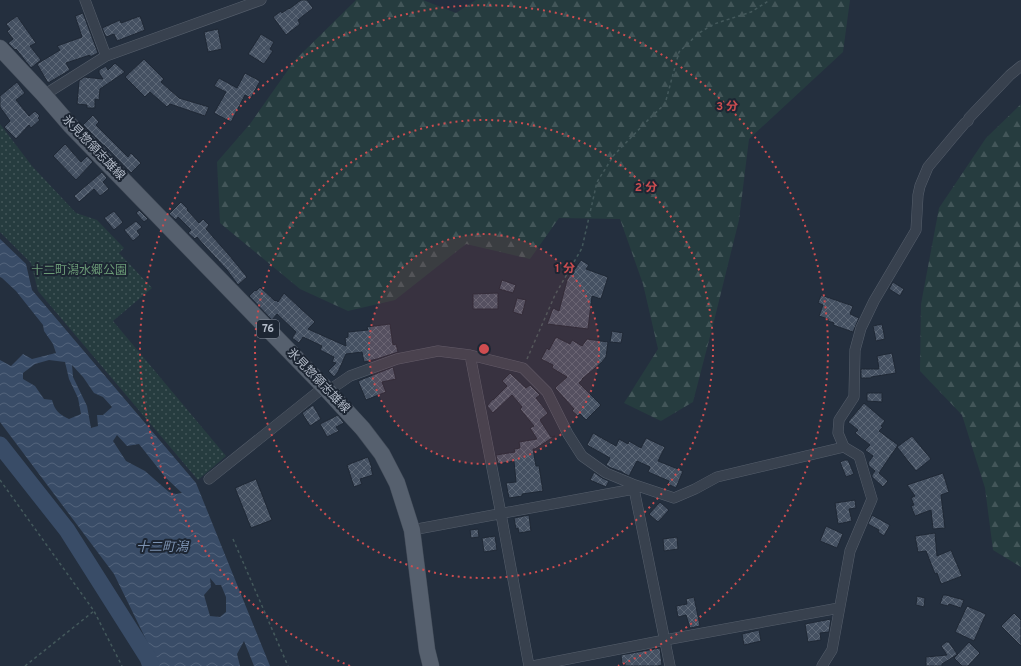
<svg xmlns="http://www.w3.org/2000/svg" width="1021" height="666" font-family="Overpass,'Noto Sans JP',sans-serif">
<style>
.green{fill:url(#green-dots)}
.forest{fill:url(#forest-firs)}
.water{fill:url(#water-waves);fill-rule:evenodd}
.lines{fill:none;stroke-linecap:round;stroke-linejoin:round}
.river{stroke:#394c67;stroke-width:17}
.building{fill:url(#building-cross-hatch);stroke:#1f2835}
.street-casing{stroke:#565f6c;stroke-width:11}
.primary-casing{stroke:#414a57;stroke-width:17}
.path{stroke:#44595c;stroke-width:1.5;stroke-dasharray:3 3;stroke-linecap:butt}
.street{stroke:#38414e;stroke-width:10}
.primary{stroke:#56606e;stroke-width:16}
.ring{fill:none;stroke:#ce4d50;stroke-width:2;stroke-dasharray:2 4}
.labels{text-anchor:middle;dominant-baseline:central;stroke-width:4;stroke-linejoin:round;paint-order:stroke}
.shield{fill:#1d2633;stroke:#878f9c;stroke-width:1}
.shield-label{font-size:11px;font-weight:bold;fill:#b4bcc9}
.street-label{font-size:12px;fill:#b4bcc9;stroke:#1d2633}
.park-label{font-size:12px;fill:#6b9a76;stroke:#1d2633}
.water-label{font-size:13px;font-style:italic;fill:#7c92b1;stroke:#1d2633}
.centre{fill:#ce4d50;stroke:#1d2633;stroke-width:2}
.ring-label{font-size:12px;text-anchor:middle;font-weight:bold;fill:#ce4d50;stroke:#1d2633;stroke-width:4;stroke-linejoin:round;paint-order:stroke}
</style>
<defs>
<pattern id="green-dots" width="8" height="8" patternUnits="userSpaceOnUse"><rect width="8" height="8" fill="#263c3f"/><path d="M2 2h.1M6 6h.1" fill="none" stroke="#435659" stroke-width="1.8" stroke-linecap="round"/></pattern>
<pattern id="forest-firs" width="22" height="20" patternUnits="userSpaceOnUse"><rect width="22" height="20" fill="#263c3f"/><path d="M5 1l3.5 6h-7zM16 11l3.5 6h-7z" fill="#435659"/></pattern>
<pattern id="water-waves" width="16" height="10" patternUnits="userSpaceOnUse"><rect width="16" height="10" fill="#394c67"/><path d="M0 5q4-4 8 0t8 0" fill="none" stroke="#53647b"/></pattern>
<pattern id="building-cross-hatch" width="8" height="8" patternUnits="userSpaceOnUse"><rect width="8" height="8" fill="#455162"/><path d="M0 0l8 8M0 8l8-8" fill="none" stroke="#5d6877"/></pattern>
</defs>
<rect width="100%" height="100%" fill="#242f3e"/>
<path class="green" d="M0 124 32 166 76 213 97 220 124 248 119 253 152 288 113 321 226 456 198 480 38 291 31 263 0 232Z"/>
<path class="forest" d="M356 0H423L456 13 476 0H850L843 52 749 139 739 220 714 321 693 402 661 421 624 403 658 349 643 284 620 219 559 218 530 259 466 244 395 300 348 311 300 289 220 223 217 162 250 124 295 60Z
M1021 104V567L993 550 985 488 962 415 920 371 921 304 939 208 986 138Z"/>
<path class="water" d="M0 239 26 264 32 290 196 483 270 666H254L244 641 237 654 240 666H159L114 574 0 422V360L11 366 23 354 32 359 56 353 53 344 44 331 43 325 16 291 2 278 0 277ZM49 360 65 362 69 379 78 398 81 414 69 419C59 414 55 411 52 400L44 399 35 386 23 379V373L35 364ZM72 365 83 377 94 393 103 397 112 407 103 415H97L98 426 91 428 87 406 73 377ZM117 435 127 446 139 444 165 477 182 493 176 494 169 492 145 471 126 461 113 441ZM210 578 216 585H221L226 597V612L220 617 210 616 204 595 211 587Z"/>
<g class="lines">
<path class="river" d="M0 445 67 530 148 658 151 666"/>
</g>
<path class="building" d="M301 0H307L313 8 298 20 300 24 286 35 273 17 281 11 282 13 289 8V9Z
M83 13 98 53 90 57V55L66 63 70 70 48 83 37 64 60 50 57 46 82 37 75 16Z
M17 16 36 43 30 46 41 60 31 68 16 49 15 50 8 43 13 39 7 31 10 29 6 24Z
M140 16 145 30 117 41 114 34 106 37 102 28 120 20 121 23Z
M218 29 222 49 208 52 204 32Z
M261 34 274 42 270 49 273 51 264 64 248 54Z
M144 59 164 79 161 82 179 98 209 107 205 116 170 104 167 107 150 92 145 97 125 77Z
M115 63 125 72 100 89 99 100 95 99V108H87V105L77 104 79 81 84 77 103 79 99 73V70L106 66 108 70Z
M245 73 260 81 251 98 245 95 231 122 214 113 226 92 214 86 219 78 237 88Z
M17 82 25 93 16 100 29 116 35 111 40 116 38 118 40 120 31 128 29 125 16 139 4 127 10 121 0 107V96Z
M93 115 99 122 96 125 128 157 131 153 141 163 131 173 104 145H103L83 125Z
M65 144 81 162 87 156 93 162 76 180 53 156Z
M102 172 107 178 103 182 109 189 100 196 94 189 79 202 74 196Z
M181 202 188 209 187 210 199 223 203 219 209 225 206 229 229 255 247 277 238 285 227 270 203 244 197 237 195 239 188 233 191 230 178 217 176 220 169 214Z
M139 210 148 219 144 222 136 213Z
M114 211 123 222 114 230 104 218Z
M136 221 142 227 137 231 140 235 133 241 124 230Z
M581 260 589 265 586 269 608 277 601 299 592 296 588 329 547 324 553 308 559 311 567 280 573 270H574Z
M502 280 516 285 513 293 499 289Z
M893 282 904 289 900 296 889 289Z
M260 287 275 301 276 300 278 302 284 293 315 322 308 329 346 346 345 338 348 337V332L368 330 367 327 390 324 393 345 396 344 398 352 377 359 364 362 362 352 346 354 338 372 334 377 328 371 336 363 332 362 334 357 320 350 322 346 303 337 299 343 292 338 296 332 277 314 272 320 249 296 255 290 256 291Z
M498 293V309H473V294Z
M821 295 853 306 850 314 859 318 853 332 833 325 834 323 828 321V319L819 316 823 305 818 303Z
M517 298 526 300 522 315 513 312Z
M882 324 885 339 876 341 873 326Z
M612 331 623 333 621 343 610 342Z
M556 337 570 344 572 340 582 346 587 339 608 342 606 357 601 363 582 379H583L579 383 601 405 586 420 580 414 578 416 572 411 574 409 555 388 567 377 552 368 553 365 541 359 547 348 549 350Z
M892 353 896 373 871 377V378H861V369H879L877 356Z
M393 367 396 379 382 382 386 392 366 400 358 381Z
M510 373 526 388 530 385 540 395 536 398 548 413 540 420 551 437 555 436 535 449H533L536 466H539L543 491 522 494V496L509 498 506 483 516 482 514 461 498 464 496 455 515 452 514 449 520 448 519 442 537 439 530 428 534 426 520 409 522 407 512 395 493 413 487 406 493 399V400L507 386 502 381Z
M867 393H882V402L867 401Z
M864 403 885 421 881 426 883 427 879 431 898 445 879 473 888 481 883 487 872 477V475L875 471 869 466 868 463 873 456 865 450 870 445 855 433 858 430 848 422Z
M313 405 321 419 310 426 302 413Z
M338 415 344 423 336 427 339 431 327 437 320 424Z
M593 433 616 446 619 439 628 444 629 441 641 448 646 438 665 447 658 461 683 471 676 488 668 484 669 481 648 472 650 467 637 461 629 476 620 471H619L609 467 606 465 610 458 587 445Z
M912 436 931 459 916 471 897 447Z
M368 457 372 468H371L373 475 360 479 362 484 354 487 347 465Z
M845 460H848L854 474 846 477 840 462Z
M594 472 602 478 609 481 606 487 590 480Z
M943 473 949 492 941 495 945 528 933 529 931 510 915 516 911 506 914 505 911 498 915 496 907 485Z
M256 479 272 520 251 528 235 488Z
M855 500 856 508 849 509 852 521 838 524 835 503Z
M660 502 669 510 658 522 649 514Z
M529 515 531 531 519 533 518 528 516 529 514 518Z
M872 515 890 525 884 536 878 532 879 530 868 524Z
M826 526 843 534 837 548 820 541Z
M478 529 479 537 471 538 470 530Z
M935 533 937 556 951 550 962 576 941 584 937 573 935 574 926 551 918 552 915 536Z
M495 536 497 550 484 552 482 538Z
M677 537 678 549 664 551 663 539Z
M943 595H946L964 600 961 608 949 604 948 606 940 604Z
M917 596 925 598 924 607 916 605Z
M694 597 700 626 690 628 686 615 678 617 676 606 687 604 686 599Z
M967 606 986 614 974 641 955 632Z
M1014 613 1021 620V646L1001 626Z
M831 619 829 632 820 633 821 640 808 642 805 624Z
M759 630 761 641 744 645 742 634Z
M946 642H949L957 654H958L942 664V666H926V657L947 655 941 646Z
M969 642 980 653 968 666H962L954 658Z
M660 648 662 665 657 666H625V663L622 664 621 655Z"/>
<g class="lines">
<g class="street-casing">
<path id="street" d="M85 0 106 56
M44 95 106 56 261 0
M470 355 501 514 529 666
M328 391 350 376 397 359 438 351 470 355 523 368 547 392 568 434 582 456 606 473 635 485 674 498 695 489 717 477 844 447
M209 479 324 387
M635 485 634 489 670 666
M412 530 634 489
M533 666 665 640 839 608
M822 666 832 650 850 551 872 499 859 456 844 447 838 433 839 420 854 397 855 350 861 328 874 301 916 230 918 195 920 186 928 167 953 137 965 123 968 121 969 118 1010 75 1021 66"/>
</g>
<g class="primary-casing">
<path id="primary" d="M0 48 44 95 70 125 328 391 363 429 382 454 397 483 412 530 427 650 431 666"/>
</g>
<path class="path" d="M527 359 555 295 582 248 597 182 614 155 651 117 665 104 679 52 699 33 714 24 751 12 770 0
M0 480 94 611 122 666
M233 539 288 666
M25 666 94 611"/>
<use href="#street" class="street"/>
<use href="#primary" class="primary"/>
</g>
<circle cx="484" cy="349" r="115" fill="#ce4d50" fill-opacity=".12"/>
<g class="ring">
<circle cx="484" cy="349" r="115"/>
<circle cx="484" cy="349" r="229"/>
<path d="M350 666A344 344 0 1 1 618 666"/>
</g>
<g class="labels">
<rect class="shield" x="257" y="320" width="22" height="18" rx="3"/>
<g class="shield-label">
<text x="268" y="329">76</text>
</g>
<g class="street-label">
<text transform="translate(93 148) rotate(46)">氷見惣領志雄線</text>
<text transform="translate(318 381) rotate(46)">氷見惣領志雄線</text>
</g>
<g class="park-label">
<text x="79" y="271">十二町潟水郷公園</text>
</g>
<g class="water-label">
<text x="162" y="548">十二町潟</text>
</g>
</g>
<circle cx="484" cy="349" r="6" class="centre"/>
<g class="ring-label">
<text x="727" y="110">3 分</text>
<text x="646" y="191">2 分</text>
<text x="565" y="272">1 分</text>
</g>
</svg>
